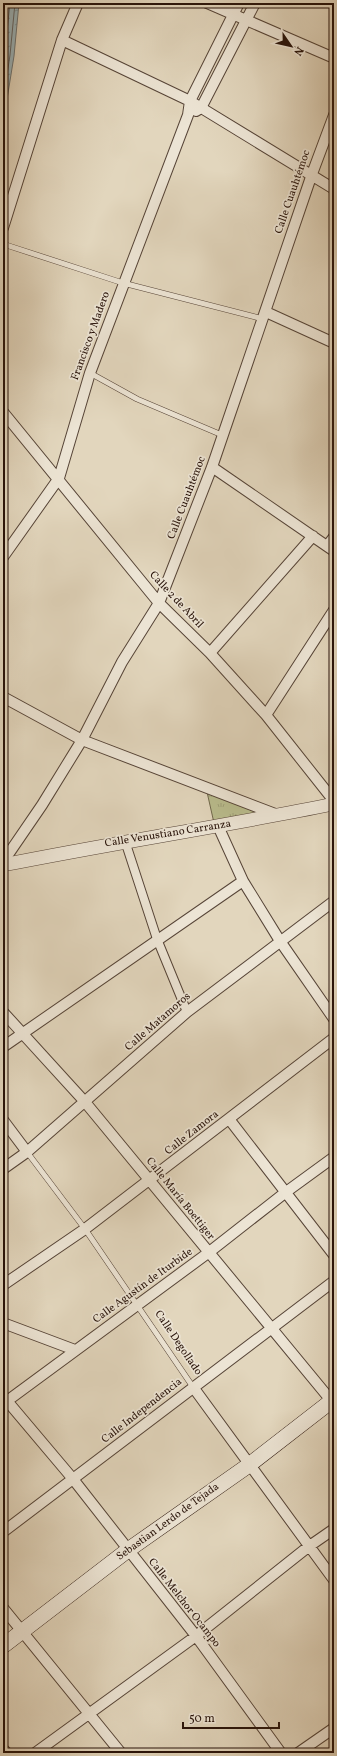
<svg xmlns="http://www.w3.org/2000/svg" width="337" height="1756" font-family="Vollkorn,serif">
<style>
.park{fill:url(#park-tufts);stroke:#70684c}
.water{fill:url(#water-ripples);stroke:#6d7575}
.lines{fill:none;stroke-linecap:round;stroke-linejoin:round}
.shore{stroke:#626464;stroke-width:1}
.service-casing{stroke:#564437;stroke-width:6}
.pedestrian-casing{stroke:#564437;stroke-width:10}
.minor-casing{stroke:#564437;stroke-width:12}
.tertiary-casing{stroke:#564437;stroke-width:14}
.secondary-casing{stroke:#28130a;stroke-width:16}
.service{stroke:#ece4d4;stroke-width:5}
.pedestrian{stroke:#ece4d4;stroke-width:8}
.minor{stroke:#ece4d4;stroke-width:10}
.tertiary{stroke:#ece4d4;stroke-width:13}
.secondary{stroke:#ece4d4;stroke-width:15}
.labels{text-anchor:middle;dominant-baseline:central;stroke-width:3.5;stroke-linejoin:round;paint-order:stroke}
.street-label{font-size:11px;fill:#28130a;stroke:#ece4d4}
</style>
<defs>
<pattern id="park-tufts" width="24" height="20" patternUnits="userSpaceOnUse"><rect width="24" height="20" fill="#b9bc8d"/><path d="M3 7l-1-3M5 7V3M7 7l1-3M15 17l-1-3M17 17v-4M19 17l1-3" fill="none" stroke="#9fa178"/></pattern>
<pattern id="water-ripples" width="26" height="14" patternUnits="userSpaceOnUse"><rect width="26" height="14" fill="#9bb6bd"/><path d="M2 4q2-2 4 0t4 0M15 11q2-2 4 0t4 0" fill="none" stroke="#7e9398"/></pattern>
</defs>
<rect width="100%" height="100%" fill="#e2d6bd"/>
<filter id="stains"><feTurbulence type="fractalNoise" baseFrequency=".005" numOctaves="4"/><feColorMatrix values="0 0 0 0 .2 0 0 0 0 .09 0 0 0 0 .02 0 0 0 .5 -.17"/></filter>
<radialGradient id="worn" r=".72"><stop offset=".6" stop-color="#630" stop-opacity="0"/><stop offset="1" stop-color="#630" stop-opacity=".3"/></radialGradient>
<path class="park" d="M207 792 258 813 214 823Z"/>
<path class="water" d="M3 3H19L14 56 3 124Z"/>
<g class="lines">
<path class="shore" d="M3 69 10 3
M3 102 10 55 15 3"/>
<g class="service-casing">
<path id="service" d="M3 244 123 283 263 319
M90 373 137 399 222 435
M27 1152 85 1229 193 1387"/>
</g>
<g class="pedestrian-casing">
<path id="pedestrian" d="M125 841 157 939 187 1012"/>
</g>
<g class="minor-casing">
<path id="minor" d="M207 3 334 58
M62 40 190 101 334 189
M196 111 201 108 255 3
M3 228 62 40 78 3
M266 312 334 343
M3 412 159 603 210 653 266 715 334 801
M212 467 334 551
M327 546 334 537
M3 557 59 478 90 373 188 115 190 101 239 3
M210 653 313 536
M3 697 82 740 278 815
M266 715 334 610
M218 826 243 881 280 941 334 1019
M3 862 42 805 82 740 122 662 159 603 212 467 312 174 334 115
M3 1012 85 1102 334 1404
M3 1047 243 881
M229 1119 334 1255
M3 1120 27 1152
M3 1169 27 1152 187 1012 334 901
M3 1285 85 1229 334 1038
M3 1323 75 1350
M193 1387 334 1580
M3 1396 73 1479 196 1636 281 1753
M3 1404 208 1253 286 1192 334 1157
M3 1532 334 1281
M3 1608 121 1753
M3 1749 7 1753
M35 1753 196 1636 308 1547 334 1529
M298 1753 334 1728"/>
</g>
<g class="tertiary-casing">
<path id="tertiary" d="M3 865C113 843 224 826 334 804"/>
</g>
<g class="secondary-casing">
<path id="secondary" d="M3 1646 128 1550 249 1465 334 1399"/>
</g>
<use href="#service" class="service"/>
<use href="#pedestrian" class="pedestrian"/>
<use href="#minor" class="minor"/>
<use href="#tertiary" class="tertiary"/>
<use href="#secondary" class="secondary"/>
</g>
<g class="labels">
<g class="street-label">
<text transform="translate(293 192) rotate(-71)">Calle Cuauhtémoc</text>
<text transform="translate(91 336) rotate(-70)">Francisco y Madero</text>
<text transform="translate(187 498) rotate(-69)">Calle Cuauhtémoc</text>
<text transform="translate(176 600) rotate(47)">Calle 2 de Abril</text>
<text transform="translate(168 834) rotate(-9)">Calle Venustiano Carranza</text>
<text transform="translate(158 1022) rotate(-41)">Calle Matamoros</text>
<text transform="translate(192 1133) rotate(-38)">Calle Zamora</text>
<text transform="translate(180 1199) rotate(51)">Calle María Boettiger</text>
<text transform="translate(143 1286) rotate(-36)">Calle Agustín de Iturbide</text>
<text transform="translate(178 1343) rotate(56)">Calle Degollado</text>
<text transform="translate(142 1411) rotate(-38)">Calle Independencia</text>
<text transform="translate(168 1522) rotate(-36)">Sebastian Lerdo de Tejada</text>
<text transform="translate(184 1603) rotate(52)">Calle Melchor Ocampo</text>
</g>
</g>
<rect width="337" height="1756" fill="none" stroke="#e2d6bd" stroke-width="16"/>
<rect x="4" y="4" width="329" height="1748" fill="none" stroke="#28130a" stroke-width="2"/>
<rect x="8" y="8" width="321" height="1740" fill="none" stroke="#28130a"/>
<g transform="translate(291 46) rotate(124)" stroke="#ece4d4" stroke-width="3" paint-order="stroke">
<path d="M0-3L7 15L0 10L-7 15Z" fill="#28130a"/>
<text y="-6" font-size="11" font-weight="bold" text-anchor="middle" fill="#28130a">N</text>
</g>
<path d="M183 1722v6h96v-6" fill="none" stroke="#28130a" stroke-width="2"/>
<text x="189" y="1722" font-size="12" fill="#28130a" stroke="#ece4d4" stroke-width="3" paint-order="stroke">50 m</text>
<rect width="100%" height="100%" filter="url(#stains)"/>
<rect width="100%" height="100%" fill="url(#worn)"/>
</svg>
